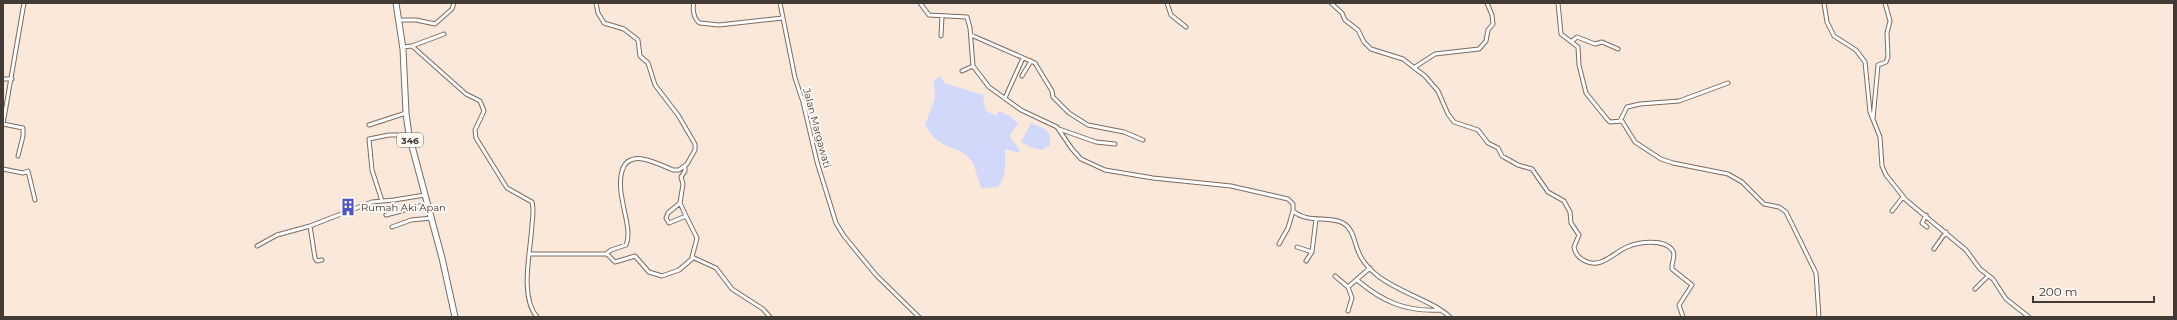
<svg xmlns="http://www.w3.org/2000/svg" width="2177" height="320" font-family="Montserrat,sans-serif">
<style>
.green{fill:#d1d8f9}
.lines{fill:none;stroke-linecap:round;stroke-linejoin:round}
.street-casing{stroke:#7b6b61;stroke-width:5}
.primary-casing{stroke:#7b6b61;stroke-width:7}
.street{stroke:#fff;stroke-width:3}
.primary{stroke:#fff;stroke-width:5}
.labels{text-anchor:middle;dominant-baseline:central;stroke-width:4;stroke-linejoin:round;paint-order:stroke}
.shield{fill:#fff7f2;stroke:#7a736e;stroke-width:1}
.shield-label{font-size:9px;font-weight:bold;fill:#413a35}
.street-label{font-size:10px;fill:#413a35;stroke:#fff7f2}
.poi-label{font-size:10px;fill:#413a35;stroke:#fff7f2;text-anchor:start}
</style>
<rect width="100%" height="100%" fill="#fae8db"/>
<path class="green" d="M941 76 944 83 983 95 985 110 996 116 999 111 1010 116 1018 123 1010 135C1012 142 1018 145 1020 153L1005 149C1005 162 1007 177 998 187L982 188C977 180 975 164 971 160 958 143 940 153 925 125L935 98 934 80Z
M1031 123 1045 129 1050 135V145L1042 150 1030 147 1021 142Z"/>
<g class="lines">
<g class="street-casing">
<path id="street" d="M694 3C692 9 694 20 700 23L719 25 783 18
M780 3 795 78 803 102 817 162 836 223 844 236 876 275 919 317
M920 3 929 15 967 17 970 28 973 66 989 87 1021 110 1057 127 1072 149 1081 159 1105 170 1153 178 1231 186 1288 199 1293 204V211C1309 224 1328 215 1343 223 1354 229 1354 243 1359 253 1362 261 1371 271 1378 276 1400 293 1433 301 1450 317
M1167 3 1171 15 1186 27
M1331 3 1342 13 1345 20 1358 30 1364 42 1371 49 1403 59 1425 76 1438 91 1448 114 1454 122 1478 130 1488 143 1498 148 1502 156 1518 165 1532 169 1548 192 1564 201 1570 212 1571 223 1579 235 1574 247C1575 254 1579 258 1585 261 1601 269 1613 253 1627 247 1638 242 1665 238 1673 251 1676 256 1671 263 1672 269L1692 285 1679 305 1683 317
M1558 3 1561 34 1578 47 1579 65 1586 93 1607 119 1610 122 1622 121 1635 142 1661 159 1673 163 1728 174 1742 182 1764 204 1779 207 1786 212 1816 273 1819 317
M1824 3 1827 22 1834 36 1856 50 1865 62 1870 112 1880 137 1882 166 1886 175 1906 200 1966 250 1980 269 1993 279 2006 299 2029 317
M399 20H416L435 24 452 9 454 3
M971 35 1035 63 1052 91 1053 97 1069 113 1088 125 1124 132 1143 140
M941 36 942 16
M1572 41 1577 37 1595 44 1602 42 1618 49
M412 46 444 34
M402 47 412 46 466 94 480 101 484 111 475 130 476 138 507 188 532 202C534 209 533 216 532 224 531 250 519 296 537 317
M1415 67 1435 54 1479 49 1486 41 1488 30 1493 24 1492 15 1487 3
M962 71 973 66
M1022 76 1031 61
M3 79H12
M1005 98 1023 58
M1873 119 1878 65 1886 62 1888 57 1887 33 1890 21 1885 3
M1620 121 1627 107 1640 104 1679 101 1728 83
M3 124 24 3
M3 124 23 128V136L18 156
M369 125 406 113
M1059 129 1096 142 1115 144
M685 167V171L681 177 683 184 680 203 668 213 666 218 669 223 686 216 697 238 692 257 716 268 732 289 763 309 770 317
M3 169 23 173 28 171 35 200
M382 201 372 170 369 139 389 135H409
M680 203 686 216
M1892 211 1903 197
M386 215 427 204
M1926 215 1922 223 1927 227
M310 226 315 258 317 261 322 260
M392 227 411 220 432 218
M1279 244 1288 228 1293 211
M257 246 277 235 310 226 372 202 394 200 425 195
M1297 247 1312 252
M1934 249 1946 232
M530 254H606L611 250 626 245C634 228 615 195 622 171 629 147 658 164 673 170H679L687 164 695 150V144L678 115 655 85 648 63 640 56 638 40 624 29 604 23 598 13 596 3
M607 254 615 262 635 256 649 272 662 276 679 270 693 258
M1306 261 1312 252 1316 219
M1335 276 1348 287 1370 268
M1357 280C1383 302 1406 312 1441 310
M1348 287 1352 298 1348 311
M1975 289 1988 276"/>
</g>
<g class="primary-casing">
<path id="primary" d="M396 3 403 49 406 113 409 135 442 258 455 317"/>
</g>
<use href="#street" class="street"/>
<use href="#primary" class="primary"/>
</g>
<defs>
<g id="building-bare" transform="scale(1.38)"><path d="M-4-6H4V6H1V3H-1V6H-4ZM-2.5-4.3h1.7v1.8h-1.7ZM.8-4.3h1.7v1.8H.8ZM-2.5-1h1.7V.8h-1.7ZM.8-1h1.7V.8H.8Z" fill="#4d53c9" stroke="#fff7f2" stroke-width="2.5" paint-order="stroke"/></g>
</defs>
<g fill-rule="evenodd">
<use href="#building-bare" x="348" y="207"/>
</g>
<g class="labels">
<rect class="shield" x="397" y="133" width="26" height="14" rx="3"/>
<g class="shield-label">
<text x="410" y="140">346</text>
</g>
<g class="street-label">
<text transform="translate(817 128) rotate(75)">Jalan Margawati</text>
</g>
<g class="poi-label">
<text x="361" y="207">Rumah Aki Apan</text>
</g>
</g>
<rect width="2177" height="320" fill="none" stroke="#413a35" stroke-width="8"/>
<path d="M2033 296v6h121v-6" fill="none" stroke="#413a35" stroke-width="2"/>
<text x="2039" y="296" font-size="12" fill="#413a35" stroke="#fff7f2" stroke-width="3" paint-order="stroke">200 m</text>
</svg>
